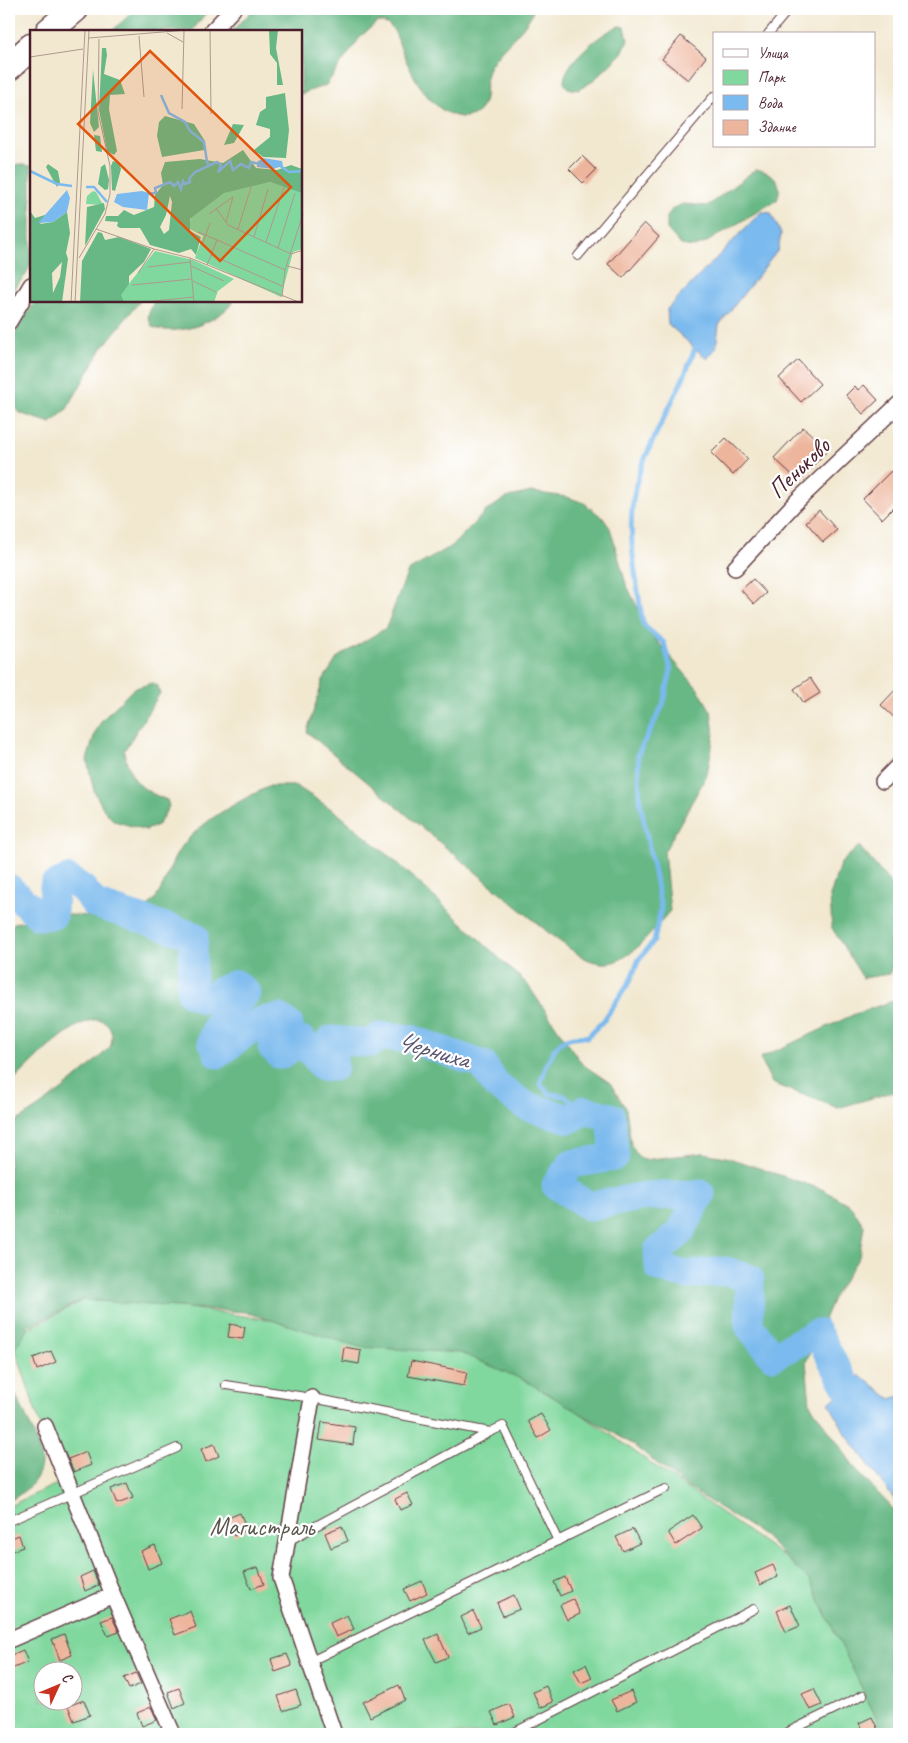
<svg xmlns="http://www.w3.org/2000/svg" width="908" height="1743" font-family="Caveat,sans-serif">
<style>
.green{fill:#80d89e;stroke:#657c64;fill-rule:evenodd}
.forest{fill:#68b885;stroke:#596c58}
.water{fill:#7abaee;stroke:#626c8c}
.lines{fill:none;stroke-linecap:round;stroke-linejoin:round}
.stream{stroke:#7abaee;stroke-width:5}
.river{stroke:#7abaee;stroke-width:29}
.building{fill:#eeb59d}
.lane-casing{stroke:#633d44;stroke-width:10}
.street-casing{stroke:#633d44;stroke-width:18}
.highway-casing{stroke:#633d44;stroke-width:29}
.lane{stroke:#fff;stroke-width:8}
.street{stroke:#fff;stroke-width:15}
.highway{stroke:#fff;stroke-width:26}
.labels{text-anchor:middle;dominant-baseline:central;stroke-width:4.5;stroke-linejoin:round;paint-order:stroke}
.street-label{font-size:25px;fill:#4a1f2b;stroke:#fff}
.park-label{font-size:25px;fill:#5a564e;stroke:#fff}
.water-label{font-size:26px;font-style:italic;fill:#5b556f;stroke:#fff}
.inset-river{fill:none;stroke:#7abaee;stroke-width:2.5}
.inset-road{fill:none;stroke:#af988e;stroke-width:1}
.view{fill:#e0560e;fill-opacity:0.15;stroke:#e0560e;stroke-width:2.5}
.inset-edge{fill:none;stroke:#4a1f2b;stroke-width:2.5}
</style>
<rect width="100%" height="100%" fill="#fff"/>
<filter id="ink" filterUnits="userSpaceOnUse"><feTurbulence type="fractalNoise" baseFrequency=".02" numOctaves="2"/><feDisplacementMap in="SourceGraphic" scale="10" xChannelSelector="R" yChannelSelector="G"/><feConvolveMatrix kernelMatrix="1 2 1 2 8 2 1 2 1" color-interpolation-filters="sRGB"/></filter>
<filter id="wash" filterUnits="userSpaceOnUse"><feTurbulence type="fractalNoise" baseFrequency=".0096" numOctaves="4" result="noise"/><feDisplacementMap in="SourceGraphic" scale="20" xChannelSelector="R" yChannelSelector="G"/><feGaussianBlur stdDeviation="1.12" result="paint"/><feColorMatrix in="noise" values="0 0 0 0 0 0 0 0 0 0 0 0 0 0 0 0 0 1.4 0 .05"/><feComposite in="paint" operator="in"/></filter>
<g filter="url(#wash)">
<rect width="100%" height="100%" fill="#f2e8d0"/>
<path class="green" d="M94 1294 495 1353 808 1574 888 1734H9V1506L59 1483 12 1338ZM42 1670H72V1700H42Z"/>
<path class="forest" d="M136 9H209L192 31H112Z
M254 9H534C526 31 501 46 490 66 481 81 491 100 478 112 472 117 463 118 456 116 429 109 412 75 402 51 399 44 396 31 391 27 387 23 382 22 377 22L361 36 326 85 301 94V31H232Z
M619 26 625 27 628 40 622 53 593 81 578 90 568 88 564 83C563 63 601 33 619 26Z
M18 164 31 166V263L26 275 9 294V167Z
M756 169C773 173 784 181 777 200L705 243 694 247 681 245 667 229V217L673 208 683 204 707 206Z
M36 301H140L102 348 67 409 51 423 22 414 13 407 9 395V347L18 327Z
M154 301H234C217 323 178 337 152 327L148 316Z
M531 492 567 497 584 503 603 518 610 528 626 584 650 633 698 689 711 711 714 734 707 775 664 852 670 911C650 932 626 973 592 961 579 957 566 945 555 938L307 732 323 680 338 657 386 628 408 571 452 546 485 512 506 498Z
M152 683 158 686 160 693 124 751C130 780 139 789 167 800L169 806 159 824 146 830 114 821 104 810 94 791 87 760 95 733 102 720 133 689Z
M270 786H296L336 812 401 866 527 984 582 1064 610 1083 626 1109 631 1145 637 1155 643 1160 703 1153 726 1157 824 1190 851 1206 864 1226 859 1257 833 1298 806 1362 810 1404 858 1472 899 1515V1734H884L810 1581 763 1535 687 1487 634 1445 526 1381 461 1353 360 1347 245 1312 82 1300 28 1327 9 1360V1126C47 1103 78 1079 110 1047 112 1041 113 1034 110 1028 93 994 21 1074 9 1086V930L14 923C33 920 51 915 70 915 91 915 115 923 134 915 167 901 164 868 183 845 205 818 239 801 270 786Z
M859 846 891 884 899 913V953L889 974 863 978 832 928 830 896 840 864Z
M899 999V1090L838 1108 772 1083 760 1058 855 1014Z
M9 1381C17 1399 43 1446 41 1464 39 1482 23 1493 9 1501Z"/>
<path class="water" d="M761 212 771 213 781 234 778 250 719 325 716 348 707 359 668 324 667 309Z
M860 1375 891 1399 899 1396V1506L846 1434 829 1403Z"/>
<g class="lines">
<path class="stream" d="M584 1110 565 1096 550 1094 540 1084C549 1059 554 1032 587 1037L604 1020 630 981 639 959 654 941 661 908 640 801 638 754 663 705 671 670 664 643 643 625C636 575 623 523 639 474 654 430 681 392 695 348"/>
<path class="river" d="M9 888 39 916 53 915 54 886 68 879 83 889 95 904 194 936 191 993 203 999 236 984 246 993 217 1025 212 1040 218 1054 261 1021 280 1018 289 1025 272 1047 280 1055 303 1041 322 1066 334 1067 330 1040 371 1043 381 1036 411 1039 483 1065 496 1085 526 1106 570 1119 584 1110 611 1117 615 1157 571 1164 556 1185 589 1206 646 1196 701 1194 680 1233 658 1251 659 1268 687 1275 726 1271 750 1279 749 1326 773 1356 817 1333 851 1394 899 1430"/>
</g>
<g id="blocks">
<path class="building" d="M681 36 706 57 688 80 662 59Z
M582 156 596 170 583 183 569 169Z
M644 223 659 237 623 278 608 264Z
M798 360 820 384 801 402 779 378Z
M864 385 878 400 863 414 846 395 855 386 858 390Z
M803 427 828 450 799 481 774 458Z
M726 438 748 459 733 475 711 453Z
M891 471 899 479V502L882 519 863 499Z
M819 510 837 530 823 542 806 522Z
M753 579 766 593 754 604 741 590Z
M810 678 820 693 804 703 794 689Z
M899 686V722L881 705Z
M230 1324 245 1327 243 1339 228 1337Z
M344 1347 361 1350 359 1364 342 1361Z
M51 1351 56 1362 37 1370 33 1358Z
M411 1361 467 1372 464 1386 408 1376Z
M541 1414 551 1430 538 1438 528 1421Z
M322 1422 355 1427 353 1445 319 1440Z
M214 1444 219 1456 206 1462 201 1449Z
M86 1452 91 1465 74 1472 68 1459Z
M127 1483 133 1498 117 1504 111 1489Z
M407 1493 413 1505 400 1510 395 1499Z
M240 1513 247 1529 234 1536 226 1519Z
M693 1515 702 1528 676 1545 668 1532Z
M342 1526 348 1541 331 1548 325 1533Z
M633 1529 640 1543 623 1551 616 1537Z
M19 1535 23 1547 9 1552V1539Z
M155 1545 162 1563 148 1569 141 1551Z
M773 1565 778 1577 760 1585 755 1573Z
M258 1567 264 1584 251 1589 244 1572Z
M93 1571 99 1585 85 1591 80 1577Z
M565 1577 571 1591 560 1596 554 1582Z
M422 1581 427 1593 410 1601 404 1589Z
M514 1595 520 1609 503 1616 497 1603Z
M573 1599 580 1614 567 1620 560 1605Z
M790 1605 800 1626 786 1632 777 1611Z
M190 1611 196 1627 175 1635 169 1619Z
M473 1611 481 1627 468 1633 461 1617Z
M347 1615 354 1629 336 1637 330 1623Z
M112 1617 119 1632 108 1636 101 1621Z
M64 1634 72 1655 60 1660 52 1639Z
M438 1634 448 1657 436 1662 425 1640Z
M23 1650 28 1662 9 1670V1656Z
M287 1654 292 1666 275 1672 271 1659Z
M586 1664 592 1678 581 1683 574 1670Z
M136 1673 141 1684 129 1689 124 1678Z
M399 1685 405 1700 370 1717 363 1702Z
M546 1686 553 1702 540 1708 533 1692Z
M179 1688 185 1703 174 1708 168 1692Z
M814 1689 822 1705 810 1710 802 1694Z
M296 1690 301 1705 283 1711 278 1696Z
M631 1691 636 1702 617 1711 611 1700Z
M84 1700 90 1715 74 1721 68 1706Z
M509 1704 515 1717 497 1725 491 1712Z
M151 1707 157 1720 142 1726 137 1713Z
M872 1717 880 1734H864L859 1723Z"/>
</g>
</g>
<g filter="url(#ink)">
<use href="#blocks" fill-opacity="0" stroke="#633d44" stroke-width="1"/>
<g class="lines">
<g class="lane-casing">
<path id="lane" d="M768 34 789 9
M578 256 714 96
M226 1385 312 1398 490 1432 288 1541
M490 1432 503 1426 558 1541
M9 1521 177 1448
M311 1661 666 1488
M9 1722 13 1734
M511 1734 754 1609
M784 1734 863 1695"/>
</g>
<g class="street-casing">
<path id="street" d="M212 31 233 9
M9 322 31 285
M735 568 796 502 899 404
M883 781 899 765
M312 1398 281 1578 334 1734
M45 1426 113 1595
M9 1640 113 1595 173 1734"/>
</g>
<g class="highway-casing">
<path id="highway" d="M49 31 75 9
M9 67 31 47"/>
</g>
<use href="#lane" class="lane"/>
<use href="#street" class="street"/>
<use href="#highway" class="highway"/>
</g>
</g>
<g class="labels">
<g class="street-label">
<text transform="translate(799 468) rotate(-44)">Пеньково</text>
</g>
<g class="park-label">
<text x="262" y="1527">Магистраль</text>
</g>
<g class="water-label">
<text transform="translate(433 1050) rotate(16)">Черниха</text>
</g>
</g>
<g transform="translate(30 30)">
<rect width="272" height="272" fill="#f2e8d0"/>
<path d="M240 152 272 162V219L263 222 251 267 165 228 173 206 158 198 161 188 197 160ZM63 161 66 162 73 175 56 174 57 166ZM125 221 163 230 204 249 188 261 184 272H93L90 265Z" fill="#80d89e"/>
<path d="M239 0H248L246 18 253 55H247V33L240 24ZM72 18H76L77 25 74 44 90 50 95 64 80 65 79 79 87 121 84 125 77 121 69 80ZM63 40 69 97 64 102 60 93ZM255 63 259 100 256 128 233 127 224 120 240 107V99L226 95 230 82 236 78V67ZM135 86 164 94 175 111 174 120 132 127 127 106 129 92ZM203 94 214 95 204 113 194 115ZM64 105 70 106 72 122 66 121ZM213 120 226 138 247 140 261 135 272 139V163L240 152 194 163 160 189V201L171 207 166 225 161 219 149 223 120 215 110 198H90L87 196 88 192 75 191 76 186H88L94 180 104 185 124 177 125 165 133 155 131 143 135 132 170 129 193 133ZM140 166 142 172 139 200 134 204 130 197 136 185ZM83 131 89 133 91 139 85 161 82 160 81 136ZM18 134 28 141 30 152 27 157 16 137ZM75 134 79 150 78 159 75 160 68 154 71 137ZM74 173 75 179 55 216 57 177ZM0 181 5 188 18 184 10 194 23 192 37 182 40 203 36 223 38 229 32 272H0ZM32 232 30 247 23 263 22 243ZM68 202 72 203 75 210 89 207 121 219 114 232 99 246V254L91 265 94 272 50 273 52 231Z" fill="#68b885" fill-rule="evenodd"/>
<path d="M233 128 252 131 253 136 243 139 227 137V132ZM37 160 40 168 37 182 23 192 8 193ZM112 161 119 163 117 180 93 177 84 172 87 164Z" fill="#7abaee"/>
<path class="inset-river" d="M131 65 139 83 155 92 160 101 174 112 177 132 179 135 184 134M249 135 259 142 273 141M0 141 27 154 42 156M56 157H64L77 172M117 164 126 163 125 158 140 152 144 156 148 152 151 159 153 151 155 154 160 152 159 149 165 142 187 132 191 135 188 142 200 131 203 140 211 134 219 138 221 132 230 134"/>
<path class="inset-road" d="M180 0 181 84M137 3 153 12M109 6 114 67M59 8 157 0M0 27 53 19M152 79 154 1M186 178 198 195 261 224 273 220M179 184 203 167 196 192M66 199 124 219 160 228 271 273M208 199 221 157M168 202 187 210M224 207 238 159M236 212 254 157M172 215 180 193M248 218 265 163M181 225 252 256M49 228 75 184 80 164V136L68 82 69 9M160 228 164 273M177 235 187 210 255 240 273 184M161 236 194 251M257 236 273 240M118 237 160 232M108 243 124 219M163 251 186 262M102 255 162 249M252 267 255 240M41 273 55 0M45 273 59 0M103 273 164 267"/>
<path class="view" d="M120 21 261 157 190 231 48 94Z"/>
<rect width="272" height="272" class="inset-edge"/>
</g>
<rect width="908" height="1743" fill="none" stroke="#fff" stroke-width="30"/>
<rect x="713" y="32" width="162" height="115" fill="#ffffff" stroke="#b7a5aa"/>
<rect x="723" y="49" width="25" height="8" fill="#ffffff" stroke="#b7a5aa"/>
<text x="758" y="58" font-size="15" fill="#4a1f2b">Улица</text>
<rect x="723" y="70" width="25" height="15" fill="#80d89e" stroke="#b7a5aa"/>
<text x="758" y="82" font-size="15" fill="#4a1f2b">Парк</text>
<rect x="723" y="95" width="25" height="15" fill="#7abaee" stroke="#b7a5aa"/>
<text x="758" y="108" font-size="15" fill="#4a1f2b">Вода</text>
<rect x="723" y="120" width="25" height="15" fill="#eeb59d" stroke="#b7a5aa"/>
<text x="758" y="132" font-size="15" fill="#4a1f2b">Здание</text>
<g transform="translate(58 1686) rotate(46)"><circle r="24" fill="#ffffff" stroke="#b7a5aa"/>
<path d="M0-4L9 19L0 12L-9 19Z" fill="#c8321e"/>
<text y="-8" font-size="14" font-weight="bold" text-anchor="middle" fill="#4a1f2b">С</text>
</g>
</svg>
